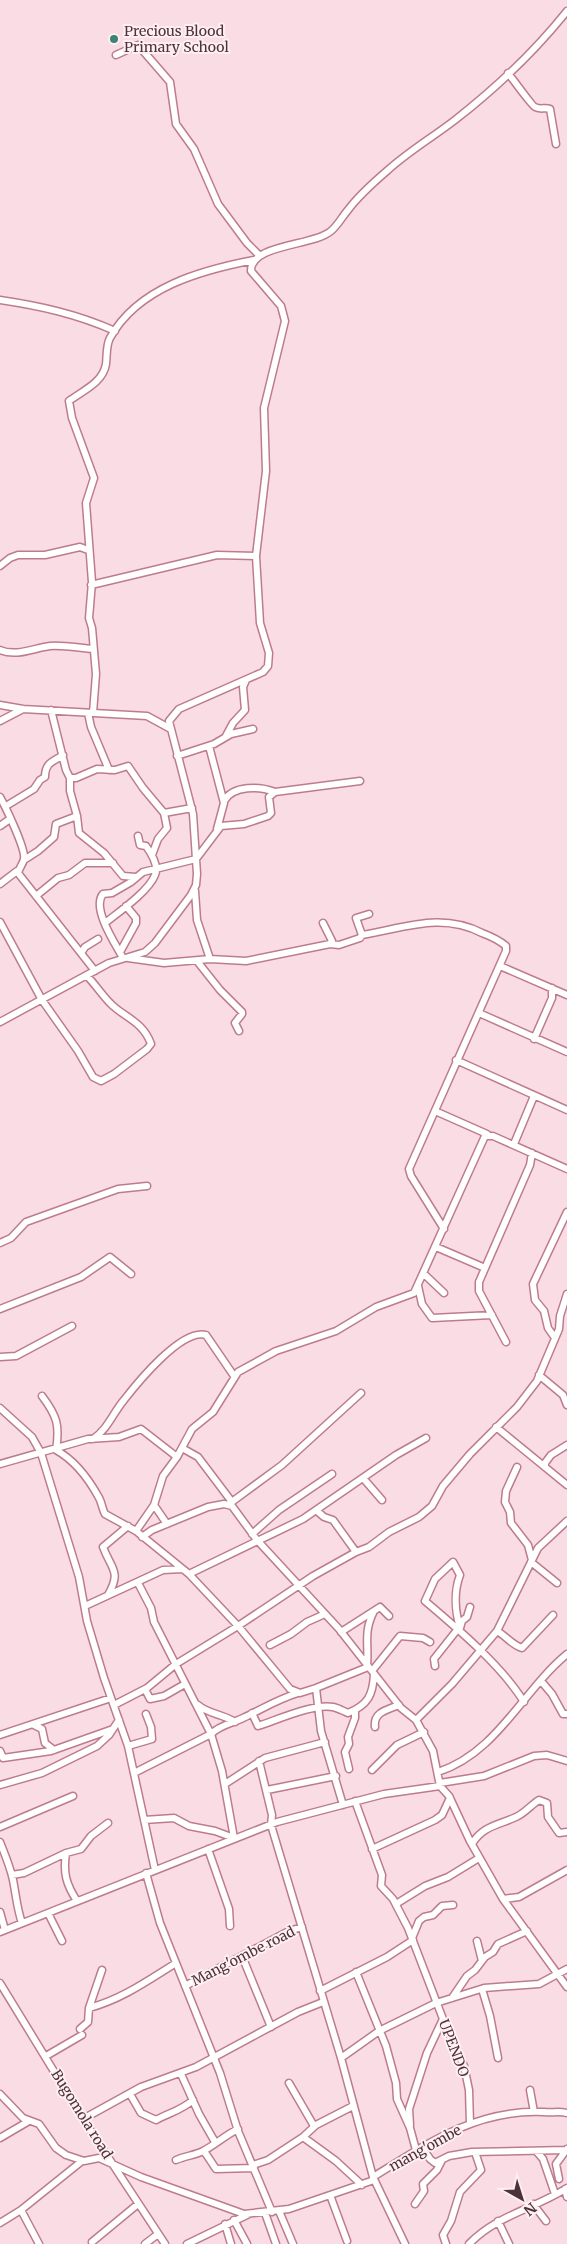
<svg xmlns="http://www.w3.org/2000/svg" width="567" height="2244" font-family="Merriweather,serif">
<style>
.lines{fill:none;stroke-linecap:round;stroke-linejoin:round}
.minor-casing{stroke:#bd7c8e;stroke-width:9}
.minor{stroke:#fff;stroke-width:6}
.poi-dot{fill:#3d8277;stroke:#feeff2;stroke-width:2}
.labels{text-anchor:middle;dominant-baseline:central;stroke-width:4;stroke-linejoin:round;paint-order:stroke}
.poi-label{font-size:14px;fill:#4e3239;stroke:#feeff2;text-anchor:start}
.street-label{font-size:14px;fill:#4e3239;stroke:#feeff2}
</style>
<rect width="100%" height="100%" fill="#fadde4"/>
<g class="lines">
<g class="minor-casing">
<path id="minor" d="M116 55 138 45 170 82 176 124 194 149 218 204 247 243 259 255
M508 73C512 78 532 106 535 107 540 110 545 107 550 109L556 144
M0 300C40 306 77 314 115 331
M0 566 10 558 18 555H45L80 547 88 550
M91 585 217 555 256 556
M0 650C16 657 34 648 50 646 64 645 79 648 93 649
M0 705 23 709 147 716 169 728
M51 710 66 770 70 778H76L97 769 115 770 128 766 143 788 164 813 192 808
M88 713 91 727 109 770
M93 713 96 674 92 628 89 618 92 582 86 503 94 478 72 418 69 401C82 391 103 383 106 364 107 356 106 345 110 338 138 287 202 270 254 260
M0 721 23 709
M226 736 233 723 245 710 243 687 246 680
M209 746 224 803 217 829
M177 756 214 744 231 734 253 729
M70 778V791L77 816 79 833 104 853 123 876 136 877
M0 797C5 806 26 849 24 859 23 864 19 868 18 873L95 971
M224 801C233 785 260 786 275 792
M6 806 34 789 40 780 45 777C45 763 52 762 63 755
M0 826 10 819
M152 855 158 839 167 828 164 813
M24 860 38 851 54 837 56 824 77 816
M0 884 17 871
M195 891 197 920 210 959
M36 896 58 878 69 875 85 863H113
M0 922 42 1000 78 1051 93 1077 101 1081 114 1074 147 1049 151 1044C143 1021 123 1017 110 1003 102 995 95 984 87 976
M105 923C119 912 149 891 155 875 159 866 151 853 146 846L140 845 138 836
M362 935C405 928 441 912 482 933 490 936 499 940 506 946V951L409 1169 411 1176 444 1229
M330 944 339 945 360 938 362 935 356 918 369 914
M120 952 136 923V918L126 906
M81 953 85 947 98 939
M123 958C116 945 91 908 103 894L112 893 131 882 143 872 196 859 221 826 244 824 268 816 271 813 269 797 275 792 360 781
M128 958 164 963 210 959 246 961 330 944 332 941 323 923
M197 961 220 990 242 1012V1014L235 1023 239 1031
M500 966 567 995
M479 1013 567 1052
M0 1022 109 963 145 952 155 943 191 895 196 885 197 874 193 814 169 721 179 709 263 672 268 666 269 653 260 623 256 556 266 471 264 408 285 321 281 306 251 271C250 244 314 246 331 231 338 225 342 217 348 210 359 195 374 182 388 170 409 151 433 137 455 120 496 88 535 51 567 11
M534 1039 552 998V988
M456 1060 567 1110
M435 1111 487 1134
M514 1144 534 1096
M0 1243 11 1238 26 1222 118 1189 147 1186
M436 1247 485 1268
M424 1274 444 1293
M418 1286 422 1304 432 1318 492 1315
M0 1309 81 1277 110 1257 131 1274
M555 1338 548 1328 544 1311 535 1300 533 1284 567 1212
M506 1342 479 1291V1282L530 1165 532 1153
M0 1357 16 1356 72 1326
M539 1375 563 1395 567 1405
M42 1396C57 1416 60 1425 56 1450 74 1460 88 1478 98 1496 102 1502 102 1509 105 1514L136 1531 189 1574 238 1626 290 1689 300 1693 316 1688 368 1667
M0 1408 32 1437 41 1453 79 1577 87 1621 104 1678 128 1746 155 1870
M496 1427 567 1485
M93 1439C108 1429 113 1413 124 1400 138 1382 182 1328 206 1335L234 1376
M182 1448 198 1457 232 1502
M0 1464 88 1439 119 1437 141 1429 177 1457
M517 1467 506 1491 505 1502 510 1512 511 1523 528 1545 532 1560
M545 1467V1463L551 1455 567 1445
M363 1478 382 1500
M229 1504 282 1465 361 1393
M154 1505 167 1524
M317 1511 324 1517 333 1520 356 1552
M136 1531 154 1505 163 1476 177 1457 192 1429 213 1412 238 1372 276 1351 336 1331 376 1307 414 1293 485 1136H493L567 1169
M252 1534 279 1510 332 1474
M142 1537 152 1530 208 1507 224 1504 232 1506 257 1540 339 1629 401 1708 416 1720 433 1751 440 1786
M531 1562 557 1583
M189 1574 303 1519 396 1455 426 1438
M138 1583 151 1608 154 1622 211 1734 222 1771 234 1838
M108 1595C122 1571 111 1569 103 1547L128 1526
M85 1606 163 1570 182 1569
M460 1628C455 1611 454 1591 460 1575L453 1562 435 1579 425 1601C457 1628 502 1666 524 1702
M460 1628 462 1621 467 1617 470 1607
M497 1631C506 1636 512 1645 522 1648L553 1615
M341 1632 380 1607 389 1616
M270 1645 291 1634 307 1622 325 1614
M367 1666C369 1643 363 1633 374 1611
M435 1666 434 1659 457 1630
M372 1671 400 1636 423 1638 430 1642
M541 1681 552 1694 563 1714H567
M316 1688 321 1731 343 1805
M145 1689 150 1699 164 1696 185 1684
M114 1705 147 1688 176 1664 238 1626 313 1576 356 1552 369 1547 389 1532 419 1517 432 1506 443 1486 470 1454 517 1407 537 1381 559 1329 560 1316 567 1294
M198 1705C208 1714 223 1714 235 1722
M252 1713 258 1726C277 1720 314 1703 333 1707 338 1708 343 1711 348 1713 368 1705 373 1695 374 1674
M416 1720 452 1684 497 1631 538 1548 567 1521
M34 1725 42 1729 45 1743 54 1750
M375 1727C373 1712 387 1710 399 1705
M0 1735 111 1698
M128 1746 152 1739 151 1727 146 1714
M0 1751 3 1758 51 1751 113 1729
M259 1761 272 1815 271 1825 341 2058 373 2177 405 2244
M349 1769 345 1752 349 1744 348 1737 355 1718V1710
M372 1770 397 1745 424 1732
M438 1772C497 1753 523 1690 567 1654
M134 1773 211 1734C220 1725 233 1723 243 1718 262 1709 278 1699 298 1693
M440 1783 484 1776 534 1756 547 1755 567 1761
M225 1784 265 1758 325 1742
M0 1785 42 1773 97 1746 109 1735 119 1720
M267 1790 336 1776
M355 1801 382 1875 381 1886 393 1899 408 1928 443 2019 464 2066 469 2090 470 2124
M144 1820 174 1818 189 1826 215 1831 234 1838
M0 1827 73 1796
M0 1842C5 1855 10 1866 13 1880 16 1895 17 1909 22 1923
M472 1844C482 1826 499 1825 516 1817 525 1813 531 1805 539 1800L547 1803 548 1817 559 1833 567 1832
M208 1849 229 1909 230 1926
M372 1849 435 1820 442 1815 450 1798
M66 1853C63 1873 66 1884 77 1901
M146 1873 160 1923 220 2073 238 2131 272 2212
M12 1875 24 1873 66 1853 81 1849 91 1836 108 1823
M503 1899 519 1897 567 1870
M396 1904 425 1886 448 1877 479 1858
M0 1912 5 1930
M48 1913 62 1941
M0 1932 277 1822 384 1794 440 1786 449 1796 470 1841 503 1899 567 1987
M412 1938 419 1921 424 1917 433 1915 442 1906 453 1905
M477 1941 482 1961
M242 1956 271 2027
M356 1972 386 2046 396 2083 397 2099 410 2128 416 2150
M0 1983 83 2119 165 2244
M185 1986 289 1931 302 1927
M482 1989 490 2016 498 2058
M320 1991 387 1957 413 1940
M452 1998 467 1976 475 1970 485 1957 493 1952 498 1944 527 1931
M89 2008C122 1999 147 1981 176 1963
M80 2029 88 2022 89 2008 102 1970
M46 2056 82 2035
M341 2058 379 2031 436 2003 484 1988 539 1984 567 1969
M181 2074 199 2114 215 2142
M289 2083 314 2126
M530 2090 534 2112
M0 2094 23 2118 39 2124 56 2148 66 2155 84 2161 99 2158 141 2177 244 2214 289 2209 374 2180
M130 2094 141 2113 156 2120C169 2113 182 2110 193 2100
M83 2119 141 2087 196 2067 298 2012 323 2002
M410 2125 409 2109 427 2053 443 2019
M303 2137 336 2161 362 2185
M0 2138 29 2121
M422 2147 430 2159 435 2163 449 2156 472 2152 566 2150
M204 2151 216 2169 254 2168
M537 2152 543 2159 555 2194
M176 2160C185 2156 196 2155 203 2151 215 2145 224 2136 238 2129
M253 2165 268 2160 303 2137 316 2125 353 2106
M373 2177C428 2143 477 2109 544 2112 552 2113 559 2111 567 2113
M559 2179 556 2164 567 2149
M565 2189 567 2197
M330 2195 347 2241
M415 2204 424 2191 423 2184 437 2170 442 2160
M533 2204 546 2221
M21 2210 39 2244
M279 2211 293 2244
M265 2213 276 2244
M234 2220 247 2244
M498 2221 509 2244
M0 2223 21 2210 82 2161
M225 2224 231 2244
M92 2242 138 2204
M145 2244 158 2234
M187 2244 249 2214
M446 2244 443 2235 451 2221 460 2192 481 2170 475 2152
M469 2244C497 2215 534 2209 567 2188"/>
</g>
<use href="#minor" class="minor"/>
</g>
<circle class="poi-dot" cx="114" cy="39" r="5"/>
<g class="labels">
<g class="poi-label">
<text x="124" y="31">Precious Blood<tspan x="124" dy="16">Primary School</tspan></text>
</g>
<g class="street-label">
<text transform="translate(243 1956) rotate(-27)">Mang'ombe road</text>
<text transform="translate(454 2048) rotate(69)">UPENDO</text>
<text transform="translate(82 2114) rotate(58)">Bugomola road</text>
<text transform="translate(425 2148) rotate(-29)">mang'ombe</text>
</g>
</g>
<g transform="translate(522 2199) rotate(141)" stroke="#feeff2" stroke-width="4" paint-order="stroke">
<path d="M0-4L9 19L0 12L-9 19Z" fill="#4e3239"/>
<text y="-8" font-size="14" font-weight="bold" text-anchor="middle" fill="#4e3239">N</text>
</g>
</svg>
